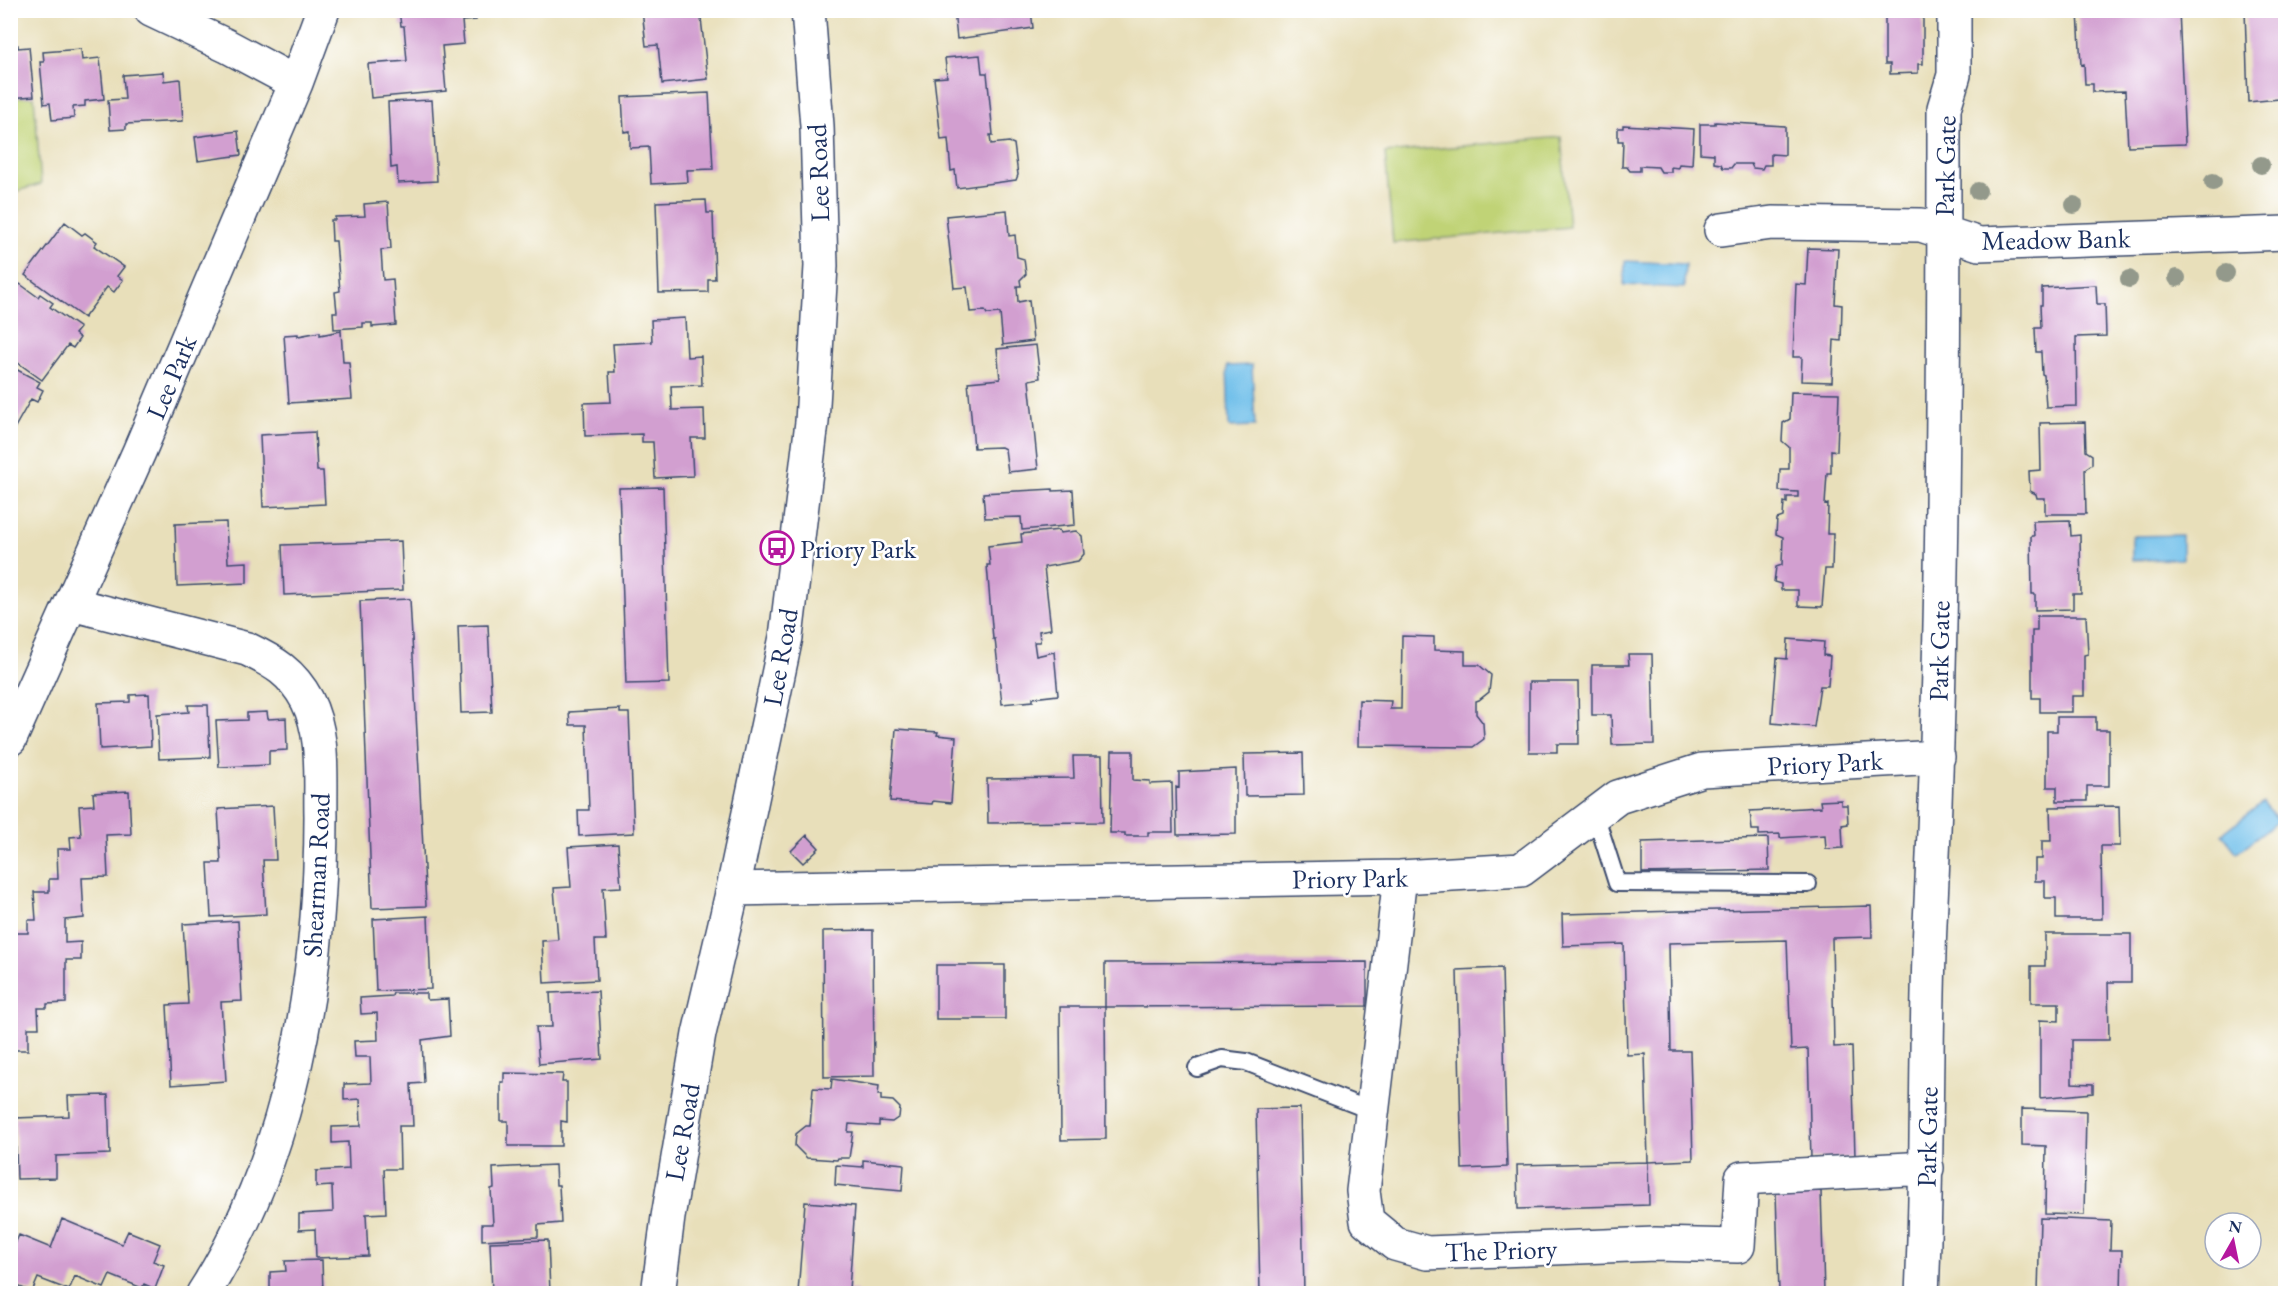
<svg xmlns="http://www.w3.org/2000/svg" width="2296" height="1304" font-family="'EB Garamond',serif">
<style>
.green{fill:#c0d376;stroke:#6e816a;stroke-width:1.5}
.water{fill:#6fbfea;stroke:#4577a4;stroke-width:1.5}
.building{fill:#d29fd0}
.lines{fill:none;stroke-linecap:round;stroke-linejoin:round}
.service-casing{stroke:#3a496c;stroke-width:20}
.minor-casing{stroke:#3a496c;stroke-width:36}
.secondary-casing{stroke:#3a496c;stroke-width:36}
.service{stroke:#fff;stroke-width:16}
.minor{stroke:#fff;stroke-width:33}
.secondary{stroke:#fff;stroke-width:33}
.tree{fill:#93998b}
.labels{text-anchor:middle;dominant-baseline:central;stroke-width:5;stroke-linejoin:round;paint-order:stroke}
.street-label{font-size:27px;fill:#1b2f5e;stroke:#fff}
.poi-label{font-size:27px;fill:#1b2f5e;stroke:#fff;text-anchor:start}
</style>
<rect width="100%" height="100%" fill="#fff"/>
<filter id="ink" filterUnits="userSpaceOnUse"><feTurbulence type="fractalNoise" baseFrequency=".0167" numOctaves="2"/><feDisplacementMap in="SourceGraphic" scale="12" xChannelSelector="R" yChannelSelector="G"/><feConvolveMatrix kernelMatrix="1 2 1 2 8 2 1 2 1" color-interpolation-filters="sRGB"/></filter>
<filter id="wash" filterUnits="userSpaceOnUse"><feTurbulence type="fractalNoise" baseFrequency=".008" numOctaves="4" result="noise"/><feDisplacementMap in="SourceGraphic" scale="24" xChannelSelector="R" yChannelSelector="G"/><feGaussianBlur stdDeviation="1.35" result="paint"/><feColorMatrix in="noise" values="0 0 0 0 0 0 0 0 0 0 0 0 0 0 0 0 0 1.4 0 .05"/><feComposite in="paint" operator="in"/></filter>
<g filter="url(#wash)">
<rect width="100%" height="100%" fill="#e8dfba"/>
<path class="green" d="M34 96 41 184 11 193 10 110 13 109 11 98Z
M1561 137 1569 227 1393 243 1385 153Z"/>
<path class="water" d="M1625 261 1685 264 1684 288 1624 285Z
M1252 365 1255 426 1229 427 1227 366Z
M2182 535V559L2132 560V536Z
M2263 802 2279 821 2237 853 2222 834Z"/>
<g id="blocks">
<path class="building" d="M399 10H475L476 20 462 21 464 44 442 46 446 91 371 98 368 64 407 61 404 26H401Z
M642 10H700L708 79 662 84 658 45 646 46Z
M954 10H1031L1033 28 957 39Z
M1885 10H1923V64H1918V73L1890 74V64H1885Z
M2102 10H2179L2185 144 2128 146 2125 91 2093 92V84H2085L2084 64 2081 65 2078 12Z
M2245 10H2286V88H2281L2279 99 2248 102Z
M18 45V48L29 47 34 96 10 98V46Z
M81 49 82 60 100 58 104 99 85 101V106L73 107 74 118 52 120 50 103 44 104 40 62H44L43 52Z
M980 55 982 73H987L993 135H990L991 144 1009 142 1014 144 1018 175 1016 180 957 188 955 170 951 171 948 139 941 140 934 78 947 77 945 58Z
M163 72 164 81 180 79 183 121 126 124V129L110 130 108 100 125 99 123 75Z
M709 93 713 169 687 170 688 182 651 184 649 147 630 148V131L624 132 622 97Z
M432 100 437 181 398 183 397 167 391 168 388 102Z
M1715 122 1785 126V155L1771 154V165H1764L1762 169 1753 168 1751 164H1734L1731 168H1723L1721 164 1714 163V154L1700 153V124H1715Z
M1623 125 1694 129 1692 165 1679 164 1678 168 1671 167V172H1661L1658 167 1640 166V171H1630L1627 167H1622L1623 141H1618V128H1623Z
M238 131 241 155 198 161 195 137Z
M706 200 707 213H713L715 279H708V292L659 293 656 202Z
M388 202 391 249 381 250 383 280 393 279 396 325 372 327V323H363V327L334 329 333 312H337L335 292 340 291 336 241H332L331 220H335V217L365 216 364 204Z
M1007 210 1009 236 1015 235 1017 257 1024 259 1026 274 1020 280 1021 286H1017L1018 302 1029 300 1033 341 1003 345 1000 313 987 314 985 311 970 312 967 287 954 288 946 216Z
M65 222 82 235 85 233 97 242 94 246 124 267 117 276 123 280 114 292 107 287 84 318 25 275Z
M1808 248 1838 249 1835 304 1842 305 1841 341 1834 340 1832 382 1801 381 1802 357H1793L1796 284 1806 285Z
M20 284 38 297 40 294 53 303 50 307 80 328 75 334 80 338 73 348 68 345 42 380 10 357V297Z
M2096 285 2097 304H2105L2106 336 2076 337 2077 406 2046 407 2044 375 2042 374 2041 352H2036L2035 328H2041L2040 305H2042V288Z
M685 318 687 357 701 356 702 385 671 386 672 410 704 409 705 438H691L693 476 655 478 653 442H642V434L585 436 584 403 611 402 609 372H615L613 344 652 342 651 320Z
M341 331 343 362H349L352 399 289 403 284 335 298 334V336L320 332V335Z
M1036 345 1040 378 1029 380 1038 469 1008 472 1005 449 1001 447 974 448 968 382 1000 379 997 349Z
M10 366 40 382 37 387 43 390 37 402 31 399 10 436Z
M1791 392 1839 393 1837 451 1831 450V473H1827L1825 505 1828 504 1827 534H1833L1832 569H1825L1822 607 1798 606V590H1781V584L1774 582 1776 567 1782 565 1783 537 1776 534 1777 519 1783 517 1784 502 1787 503V497H1798V492L1779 491 1780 469H1789V447L1782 441 1783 423 1790 419Z
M2085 422 2086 451 2092 455V464L2085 469 2086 514H2045V498H2037L2036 494 2030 491 2029 471 2041 470 2040 423Z
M315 432 317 471H323L325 504 263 507 260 435Z
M663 487 669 683 626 684 619 488Z
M1053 489V491L1073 490 1075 525 1022 530 1021 517 985 518 983 493Z
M2070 520 2071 536 2080 535 2081 594H2073V609L2035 610V594H2032L2031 536H2034L2033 521Z
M226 522 228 563 247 562V583L177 586 175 524Z
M1059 530 1060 533 1076 531 1082 536 1084 554 1078 561 1044 567 1051 629 1039 631 1040 642H1034L1036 656 1054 652 1058 695 1033 698V701L1002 704 995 639H993L987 565H990L988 546 1022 542 1021 534Z
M401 541 403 590 284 595 282 545Z
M410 599 426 906 372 908 360 601Z
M2037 616H2086L2088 654 2084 655V696H2072V712H2040V698H2032V631H2037Z
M488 625 492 712 461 713 458 626Z
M1402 636 1434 637V650L1465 651V665H1479L1491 675 1489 692 1479 700 1476 701V714L1483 723 1484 739 1473 747 1358 746 1359 700 1391 701 1390 709H1401Z
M1788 639 1824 642 1823 655 1830 656 1828 686H1820L1814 727 1772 723 1777 658 1787 659Z
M1628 654H1652L1654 744 1612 745 1611 715H1592V665H1629Z
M1529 682H1578L1579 744H1557V752H1529Z
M149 694 151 746 100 749 98 703 130 702V695Z
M188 705H208L210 757 159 759 157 714 189 712Z
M620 709V713H629L634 833 579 836 578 810H589L586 725H570L569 712Z
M267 712 268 719 286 718 287 750 269 751V765L219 767 216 721 247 720V713Z
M2057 717H2096V730H2109V786H2087V801H2057V787H2047V731H2057Z
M896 729 938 732 937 735 956 737 951 803 933 801 932 804 890 801Z
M1112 751H1133V780L1150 781V784L1172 783 1173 832H1148V836H1125V833H1110Z
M1303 753 1304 795 1245 796 1244 754Z
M1073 756H1102L1103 822 988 823 987 779 1074 778Z
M1236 769V834L1177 835 1176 787 1179 788V772Z
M129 791 131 834 106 835 108 877 82 878 84 918 65 920V943L81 942V960H66V1003L47 1004V1008H38L39 1028H28V1050H10V965L15 964 13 933H28V920H36L34 892H49V879H58L57 849H71L70 837 81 836 79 806 94 805 93 793Z
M1841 800V805H1847L1848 824 1842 825 1843 848 1826 849 1825 835 1780 838V834L1759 835V830H1752L1750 811 1821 807 1820 801Z
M273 806 276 860H263L266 914 211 917 208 863H221L218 809Z
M2119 806 2120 846H2101L2102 919H2056V898H2045V881H2035V859H2042V841H2051L2050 807Z
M807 835 819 848 803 863 791 851Z
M1768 838 1769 870 1642 873V842Z
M618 844 621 887 603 888 606 940H595L597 980 544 983 542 941 558 940 554 888 571 887 568 847Z
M1871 906 1872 937 1832 938 1834 1047 1852 1046 1855 1158 1811 1159 1808 1049 1791 1050 1787 940 1669 943 1671 1051H1690L1693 1160 1648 1162 1645 1054 1627 1055 1624 944 1563 946 1562 914Z
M428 916 431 989 376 991 373 919Z
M238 921 242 1001 221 1002 226 1081 171 1085 167 1005 188 1004 183 924Z
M873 930 874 1076 824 1077 823 931Z
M2045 934H2131V982H2108L2109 1040H2072V1083L2093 1084V1093L2040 1098V1020L2059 1021V1003H2031V966H2045Z
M1367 962V1006L1105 1007V963Z
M936 965H1005V1019H936Z
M1502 968 1507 1167 1462 1169 1457 970Z
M598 991 602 1059 539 1064 536 1027H552L550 993Z
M393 993H426V998L428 1000 448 999 450 1036 422 1040 424 1083 411 1084 413 1126H399L400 1169H384L386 1213 366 1214 368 1256 316 1258 315 1229 299 1230V1214L333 1212 332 1186 316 1187V1171L349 1169 348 1142 332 1143V1127L361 1126 360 1099 344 1100V1084L371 1083 370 1057H355L354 1041 378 1040 377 1013 361 1014 360 998 392 996Z
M1060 1007H1105L1106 1139 1061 1140Z
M504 1073 563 1074 562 1082H567V1122L561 1121V1146H508V1121H501V1082H504Z
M832 1079 879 1086 878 1095H881V1100L893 1101 900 1108 899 1117 892 1122 879 1121V1126L849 1124 848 1132H853L849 1158H838L837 1160 807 1158 795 1146 796 1134 806 1126H810L813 1088 831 1089Z
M108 1095 110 1154 56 1156V1178L17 1179 15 1118 69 1116 68 1096Z
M1300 1108 1304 1293H1260L1256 1109Z
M2022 1109 2086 1111 2084 1215 2045 1214 2046 1146 2022 1145Z
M863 1160 904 1164 902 1191 835 1185 836 1165 863 1167Z
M1648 1162 1649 1205 1518 1209 1517 1165Z
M555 1165 556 1185H559L561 1223 538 1225V1237L482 1240V1224H493L491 1189 494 1188 493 1168Z
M1821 1191 1824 1293H1779L1776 1192Z
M805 1202 855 1206 849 1290H857V1293H798Z
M2040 1218 2111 1221 2110 1250H2122L2121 1293H2038Z
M62 1219 122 1244 128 1231 160 1244 153 1261 164 1265 155 1289 144 1284 142 1288 110 1275 104 1288 75 1276 69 1290 38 1278 32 1292 10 1283V1249H13L19 1235 51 1248Z
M548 1240 550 1293H492L490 1242Z
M322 1260 323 1293H270V1272L286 1271 285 1261Z"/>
</g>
</g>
<g filter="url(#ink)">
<use href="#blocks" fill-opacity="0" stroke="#3a496c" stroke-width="1.5"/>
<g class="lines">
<g class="service-casing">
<path id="service" d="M1595 814 1617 883 1808 884
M1197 1068 1222 1059 1246 1062 1372 1111"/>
</g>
<g class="minor-casing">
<path id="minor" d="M151 10 227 46 296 83
M1721 230 1772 223 1921 225 1979 244 2286 233
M72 604 247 649C274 662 292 672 307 700 325 735 320 778 321 816 321 978 292 1155 203 1294
M10 739 139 452 296 83 323 10
M1400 877 1363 1191 1367 1221 1395 1244 1427 1253 1655 1244 1738 1246 1742 1178 1927 1168
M733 889 1400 877 1521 870 1618 797 1702 770 1938 757
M1922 1294C1928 1170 1925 1047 1930 924 1943 653 1944 380 1944 108L1954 75V10"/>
</g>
<g class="secondary-casing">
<path id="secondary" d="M658 1294 668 1217 699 1034 733 889 786 637 812 422 821 266 817 126 808 10"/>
</g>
<use href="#service" class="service"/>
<use href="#minor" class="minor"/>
<use href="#secondary" class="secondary"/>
</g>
<g class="tree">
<circle cx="2261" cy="165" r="9"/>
<circle cx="2213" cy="182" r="9"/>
<circle cx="1978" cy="191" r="9"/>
<circle cx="2074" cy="205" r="9"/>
<circle cx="2226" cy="273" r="9"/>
<circle cx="2177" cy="278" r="9"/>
<circle cx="2129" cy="279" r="9"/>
</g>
</g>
<defs>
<g id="bus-ring" transform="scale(1.725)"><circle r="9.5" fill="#fff" stroke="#b5179e" stroke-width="1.5"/><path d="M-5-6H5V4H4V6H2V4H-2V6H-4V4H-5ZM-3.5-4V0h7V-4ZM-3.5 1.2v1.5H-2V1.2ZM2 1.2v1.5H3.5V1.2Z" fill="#b5179e"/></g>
</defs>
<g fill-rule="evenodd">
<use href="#bus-ring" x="777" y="548"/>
</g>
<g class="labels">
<g class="street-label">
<text transform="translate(1945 166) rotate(-89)">Park Gate</text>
<text transform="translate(818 173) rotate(-92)">Lee Road</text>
<text transform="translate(2056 239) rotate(-1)">Meadow Bank</text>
<text transform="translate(171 377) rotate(-67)">Lee Park</text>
<text transform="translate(1939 651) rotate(-89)">Park Gate</text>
<text transform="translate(780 657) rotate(-80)">Lee Road</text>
<text transform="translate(1825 763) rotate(-3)">Priory Park</text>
<text transform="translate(316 875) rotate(-87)">Shearman Road</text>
<text transform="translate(1350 878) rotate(-1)">Priory Park</text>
<text transform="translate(682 1132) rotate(-80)">Lee Road</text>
<text transform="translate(1927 1137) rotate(-89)">Park Gate</text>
<text transform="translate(1501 1250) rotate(-2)">The Priory</text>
</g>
<g class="poi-label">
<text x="800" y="548">Priory Park</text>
</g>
</g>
<rect width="2296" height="1304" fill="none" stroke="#fff" stroke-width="36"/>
<g transform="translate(2233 1241) rotate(9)"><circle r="28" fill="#ffffff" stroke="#a4acbf" stroke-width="1.5"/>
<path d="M0-4.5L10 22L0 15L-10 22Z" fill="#b5179e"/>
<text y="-9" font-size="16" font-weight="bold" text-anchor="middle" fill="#1b2f5e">N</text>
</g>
</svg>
